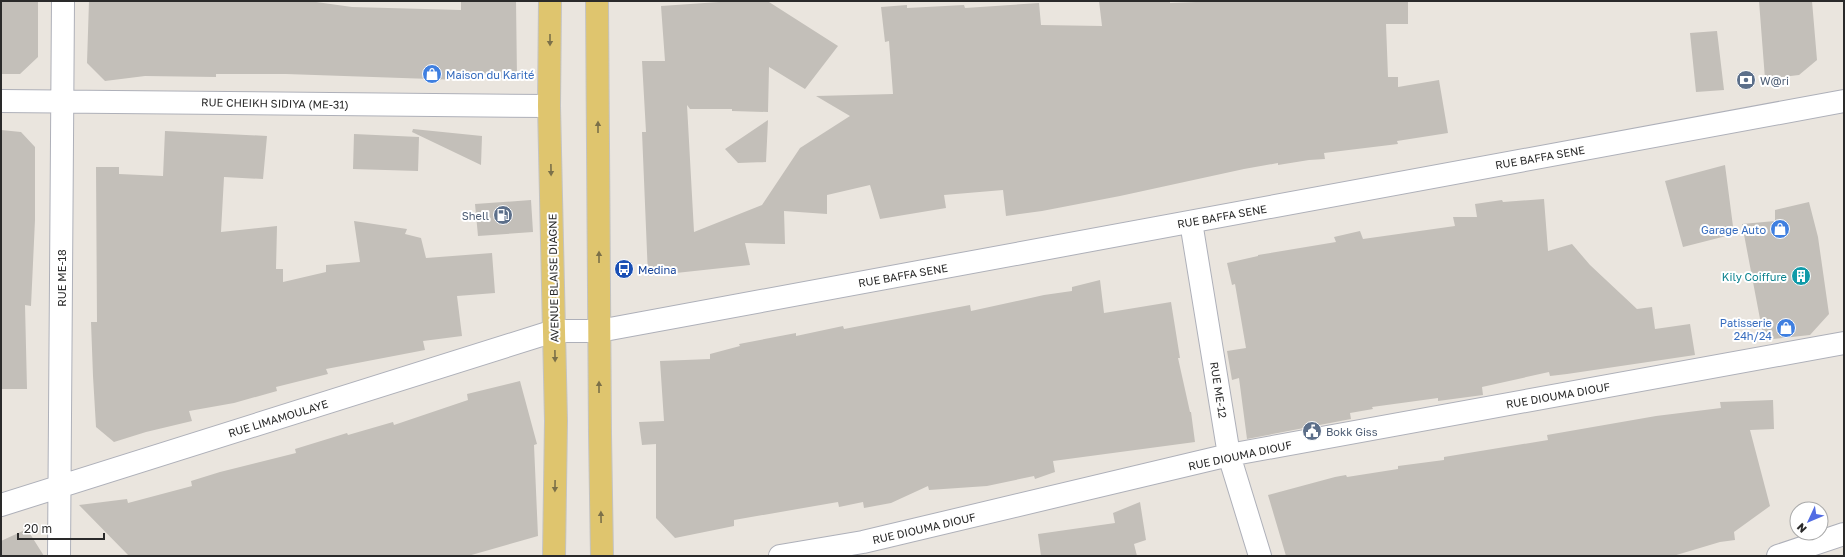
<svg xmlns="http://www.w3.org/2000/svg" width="1845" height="557" font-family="'Golos Text',sans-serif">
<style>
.building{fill:#c3bfb9}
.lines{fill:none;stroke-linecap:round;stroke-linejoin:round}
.minor-casing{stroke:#aeb0b9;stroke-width:24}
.tertiary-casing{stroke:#aeb0b9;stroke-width:24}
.primary-casing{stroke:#c3c3c3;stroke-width:24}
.minor{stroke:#fff;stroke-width:22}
.tertiary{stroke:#fff;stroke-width:22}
.primary{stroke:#dfc56e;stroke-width:22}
.oneway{fill:#7b7049}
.labels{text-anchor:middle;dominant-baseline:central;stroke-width:4;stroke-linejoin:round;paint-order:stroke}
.shop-label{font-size:11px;fill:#366cbe;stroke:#fff;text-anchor:end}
.service-label{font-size:11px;fill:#4e5e75;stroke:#fff;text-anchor:start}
.street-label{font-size:11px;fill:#2a2a2a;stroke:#fff}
.transit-label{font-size:11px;fill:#164399;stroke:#fff;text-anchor:start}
.culture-label{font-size:11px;fill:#0d838f;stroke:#fff;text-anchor:end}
</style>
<rect width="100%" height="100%" fill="#eae5de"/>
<path class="building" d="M1 1H38V57L20 74H1Z
M89 1H309L352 7 461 10V1H516L517 78H460V80L286 74H216V77L145 76 105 81 87 63Z
M719 1 769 2 838 46 805 89 769 67 768 112 732 111V109H690L687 105 694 232 762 205 800 148 850 116 816 96 893 94 889 41 885 42 881 7 907 5V8L964 5 965 8 1039 3 1041 25 1102 26 1099 1H1170V3L1222 1H1408V24H1386L1388 77H1398V87L1439 80 1448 133 1397 141 1398 144 1324 153 1325 159 1309 160 1278 165V163L1244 169 1120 196 1042 211 1006 216 1003 190 944 195 946 208 880 219 870 185 827 195V214L784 211 785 244 745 243 750 265 648 276 642 132H646L642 61H665L661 6 719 2Z
M1759 1H1812L1817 60 1799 75 1765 79Z
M1717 31 1724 90 1696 92 1690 33Z
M768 120 766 162 738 163 725 149Z
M413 129 482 136 481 165 412 132Z
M1 130 21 132 35 147V220L31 306 25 305 27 389H1Z
M165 131 267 136 263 179 224 177 221 232 277 226 276 269H283V282L326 272V265L360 262 354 221 407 229 405 234 421 238 426 258 492 253 495 293 457 296 462 336 423 341 425 350 326 369 328 374 276 387 277 391 234 403 189 411 192 421 146 432 114 442 96 427 93 376 91 322H97L96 167H119V174L163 176Z
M354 134 419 137 418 171 353 169Z
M1725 165 1734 234 1683 247 1665 181Z
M1544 199 1548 251 1572 244 1590 265 1637 309 1652 307 1655 329 1690 324 1695 355 1567 374 1550 376 1549 372 1482 387 1483 395 1438 401V398L1372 407 1373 409 1350 413 1351 419 1247 439 1239 378 1232 380 1227 351 1246 348 1235 284 1232 285 1227 263 1258 256V255L1336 242 1334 237 1360 231 1363 239 1455 226 1453 217H1477L1475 204 1502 200 1503 202Z
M531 200 533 232 478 236 475 204Z
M1809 202 1818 237 1829 314 1810 335 1764 340 1742 224 1775 221V210Z
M1100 280 1104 313 1171 302 1180 358H1178L1190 412H1191L1195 442 1053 461 1055 472 1035 479 1034 476 987 486 929 490 928 486 891 503 864 508 863 502 839 507 838 502 734 520V526L675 538 656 518V444L642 445 639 422 664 421 660 361 710 359V354L740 346 739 344 796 333V336L843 326 844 329 970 305 971 311 1044 295 1072 291V287Z
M520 381 537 444 534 445 538 536 468 556H129L79 505 127 499 128 503 192 486 191 481 220 472 296 453 295 449 347 433 348 435 393 422 394 425 468 400 467 394Z
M1773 400 1774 429 1750 430 1770 506 1734 532 1735 540 1720 542 1673 556H1286L1268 495 1335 477 1346 475 1347 477 1398 469V466L1444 460V457L1548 440 1547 435 1656 416 1721 408 1720 402Z
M1140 502 1146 540 1134 544 1137 556H1041L1038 534 1115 523 1113 513Z
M27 529 44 556H1V541Z"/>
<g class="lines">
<g class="minor-casing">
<path id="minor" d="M1 101 549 106
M1191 222 1229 455 1260 556
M1 505 554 331H599L1844 101
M59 556 63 1
M780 556 863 542 1229 455 1844 343"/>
</g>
<g class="tertiary-casing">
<path id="tertiary" d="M1778 556 1844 534"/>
</g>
<g class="primary-casing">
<path id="primary" d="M550 1 549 106 556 421 554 556
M597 1 600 434 602 556"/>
</g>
<use href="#minor" class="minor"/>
<use href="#tertiary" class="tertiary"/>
<use href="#primary" class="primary"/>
</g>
<defs><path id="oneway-solid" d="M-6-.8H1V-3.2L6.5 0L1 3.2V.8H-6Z"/></defs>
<g class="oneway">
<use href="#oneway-solid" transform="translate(550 40) rotate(90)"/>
<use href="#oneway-solid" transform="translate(598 127) rotate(-90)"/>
<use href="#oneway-solid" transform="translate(551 170) rotate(89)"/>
<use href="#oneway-solid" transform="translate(599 257) rotate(-90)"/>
<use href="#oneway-solid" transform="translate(555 356) rotate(89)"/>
<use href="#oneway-solid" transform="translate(599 387) rotate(-90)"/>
<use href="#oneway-solid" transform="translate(555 486) rotate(91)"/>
<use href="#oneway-solid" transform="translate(601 517) rotate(-91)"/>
</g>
<defs>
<g id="shop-disc" transform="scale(1)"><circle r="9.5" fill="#3f7fe0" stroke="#fff"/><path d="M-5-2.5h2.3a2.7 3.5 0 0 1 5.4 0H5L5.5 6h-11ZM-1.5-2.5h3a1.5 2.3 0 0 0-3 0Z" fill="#fff"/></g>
<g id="bank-disc" transform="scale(1)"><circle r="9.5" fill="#5c6f8a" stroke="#fff"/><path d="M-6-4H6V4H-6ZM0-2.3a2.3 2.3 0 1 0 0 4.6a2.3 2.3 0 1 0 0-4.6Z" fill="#fff"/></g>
<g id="fuel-disc" transform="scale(1)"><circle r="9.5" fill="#5c6f8a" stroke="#fff"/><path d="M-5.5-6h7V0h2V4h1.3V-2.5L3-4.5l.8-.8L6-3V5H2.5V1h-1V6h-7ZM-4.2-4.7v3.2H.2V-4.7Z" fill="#fff"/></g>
<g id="bus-disc" transform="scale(1)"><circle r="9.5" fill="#1a4fb4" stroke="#fff"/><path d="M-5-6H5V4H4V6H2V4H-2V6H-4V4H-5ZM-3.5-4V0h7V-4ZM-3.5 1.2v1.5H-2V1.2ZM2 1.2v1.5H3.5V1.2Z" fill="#fff"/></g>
<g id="building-disc" transform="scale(1)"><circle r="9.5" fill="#0f9aa8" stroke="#fff"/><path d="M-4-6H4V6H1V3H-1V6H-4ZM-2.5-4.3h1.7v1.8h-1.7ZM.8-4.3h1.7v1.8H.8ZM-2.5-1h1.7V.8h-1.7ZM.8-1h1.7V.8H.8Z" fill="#fff"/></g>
<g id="civic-disc" transform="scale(1)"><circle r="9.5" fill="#5c6f8a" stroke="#fff"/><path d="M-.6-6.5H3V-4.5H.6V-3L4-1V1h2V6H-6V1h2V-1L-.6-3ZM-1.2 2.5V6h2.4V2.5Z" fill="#fff"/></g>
</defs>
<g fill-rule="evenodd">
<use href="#shop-disc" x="432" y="74"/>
<use href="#bank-disc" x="1746" y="80"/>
<use href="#fuel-disc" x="503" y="215"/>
<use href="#shop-disc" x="1780" y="229"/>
<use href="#bus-disc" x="624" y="269"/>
<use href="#building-disc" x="1801" y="276"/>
<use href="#shop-disc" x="1786" y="328"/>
<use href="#civic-disc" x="1312" y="431"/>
</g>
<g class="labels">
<g class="shop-label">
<text x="446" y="74" text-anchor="start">Maison du Karité</text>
<text x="1766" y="229">Garage Auto</text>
<text x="1772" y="322">Patisserie<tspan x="1772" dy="13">24h/24</tspan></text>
</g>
<g class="service-label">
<text x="1760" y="80">W@ri</text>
<text x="489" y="215" text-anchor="end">Shell</text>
<text x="1326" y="431">Bokk Giss</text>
</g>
<g class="street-label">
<text transform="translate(275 103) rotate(1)">RUE CHEIKH SIDIYA (ME-31)</text>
<text transform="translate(1540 157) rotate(-10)">RUE BAFFA SENE</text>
<text transform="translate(1222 216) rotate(-10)">RUE BAFFA SENE</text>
<text transform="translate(903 275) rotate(-10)">RUE BAFFA SENE</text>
<text transform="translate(61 278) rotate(-90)">RUE ME-18</text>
<text transform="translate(553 278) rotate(-91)">AVENUE BLAISE DIAGNE</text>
<text transform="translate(1219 390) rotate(81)">RUE ME-12</text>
<text transform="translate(1558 395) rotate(-10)">RUE DIOUMA DIOUF</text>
<text transform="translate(278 418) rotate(-17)">RUE LIMAMOULAYE</text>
<text transform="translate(1240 455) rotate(-12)">RUE DIOUMA DIOUF</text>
<text transform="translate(924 528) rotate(-13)">RUE DIOUMA DIOUF</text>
</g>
<g class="transit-label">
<text x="638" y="269">Medina</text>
</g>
<g class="culture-label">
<text x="1787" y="276">Kily Coiffure</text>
</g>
</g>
<rect width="1845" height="557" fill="none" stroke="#2a2a2a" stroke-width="4"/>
<g transform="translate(1809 521) rotate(226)"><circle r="19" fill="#ffffff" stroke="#aaaaaa"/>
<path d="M0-3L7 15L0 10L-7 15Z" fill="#526ce3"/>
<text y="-6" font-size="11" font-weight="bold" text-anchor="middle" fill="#2a2a2a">N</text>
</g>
<path d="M18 533v6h86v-6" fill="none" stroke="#2a2a2a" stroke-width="2"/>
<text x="24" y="533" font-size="12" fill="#2a2a2a" stroke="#ffffff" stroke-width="3" paint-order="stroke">20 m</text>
</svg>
